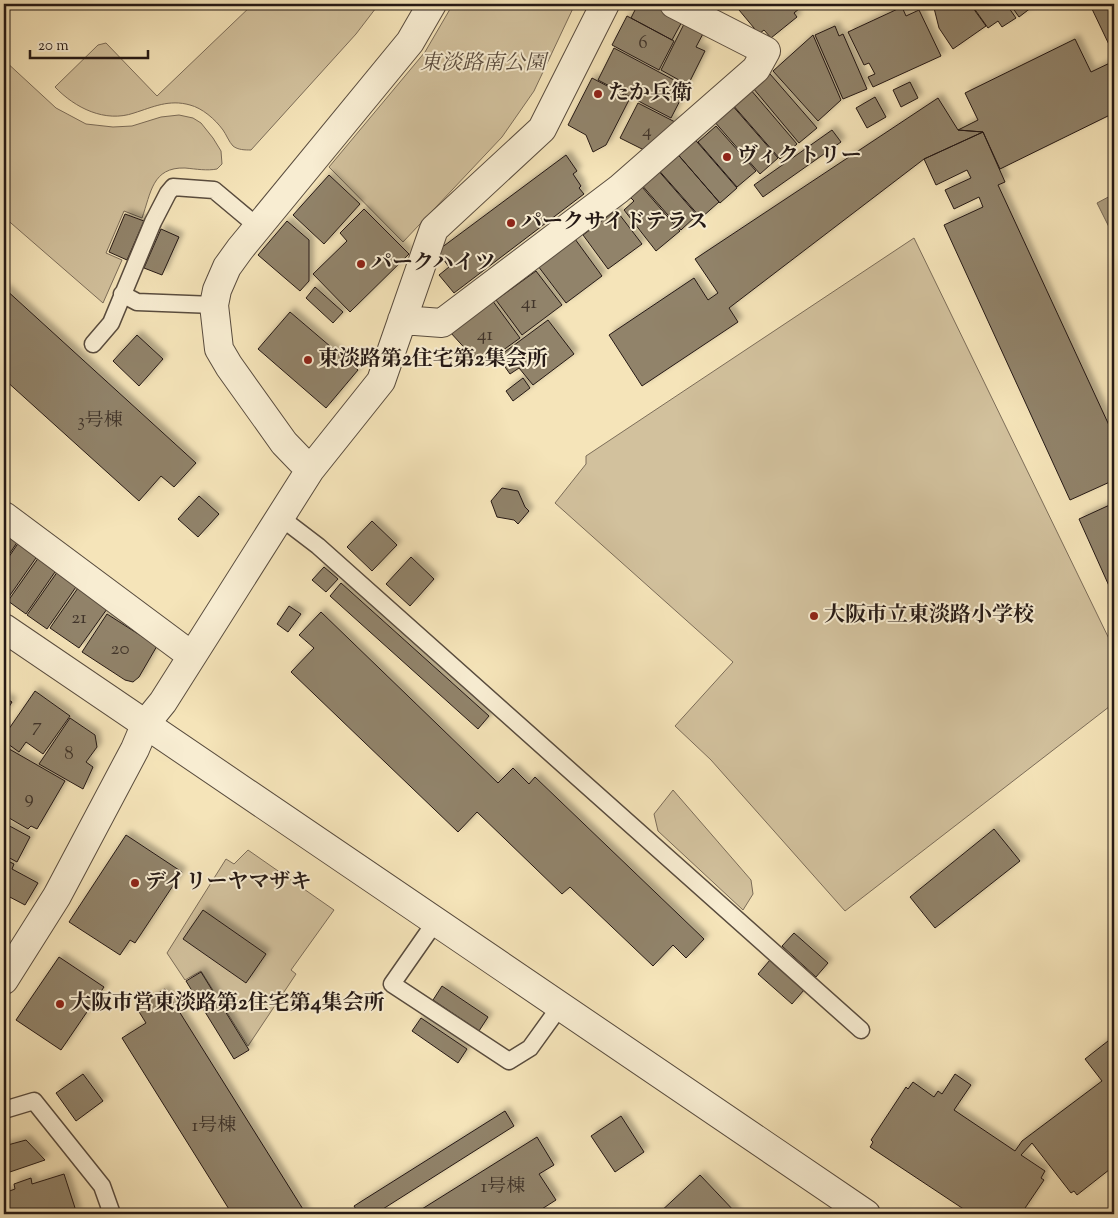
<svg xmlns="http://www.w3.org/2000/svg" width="1118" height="1218" font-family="'Sorts Mill Goudy','Noto Serif JP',serif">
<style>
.green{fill:#d2c19d;stroke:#7c6d59}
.water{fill:#ae9f81;stroke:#776956}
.building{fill:#91836a;stroke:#251915;filter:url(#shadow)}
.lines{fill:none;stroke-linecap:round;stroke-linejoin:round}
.service-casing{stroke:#594c3e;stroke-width:19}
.minor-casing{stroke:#594c3e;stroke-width:30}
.tertiary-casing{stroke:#594c3e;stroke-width:30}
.service{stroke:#f8edd2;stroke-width:16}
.minor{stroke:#f8edd2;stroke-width:28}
.tertiary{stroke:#f8edd2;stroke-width:28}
.poi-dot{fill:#8f2418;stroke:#f8edd2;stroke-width:2}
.labels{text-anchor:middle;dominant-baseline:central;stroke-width:4;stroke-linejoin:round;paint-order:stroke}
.number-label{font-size:19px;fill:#40342a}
.park-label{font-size:21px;font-style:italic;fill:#594b3e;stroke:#f8edd2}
.poi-label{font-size:21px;font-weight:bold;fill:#251915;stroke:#f8edd2;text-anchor:start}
</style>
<defs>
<filter id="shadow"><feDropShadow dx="4.5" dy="-4.5" stdDeviation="2.5" flood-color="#0004"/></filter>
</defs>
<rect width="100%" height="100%" fill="#f5e4b9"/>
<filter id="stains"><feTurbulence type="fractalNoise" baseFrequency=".004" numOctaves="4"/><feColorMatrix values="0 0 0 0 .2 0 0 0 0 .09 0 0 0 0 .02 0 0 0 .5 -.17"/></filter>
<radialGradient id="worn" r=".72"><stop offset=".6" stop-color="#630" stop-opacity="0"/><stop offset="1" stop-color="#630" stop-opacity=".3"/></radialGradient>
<path class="green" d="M253 4H379L356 34 251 150C245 150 238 150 233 146 229 142 226 134 223 130 215 119 202 108 190 105 169 99 153 107 134 113 105 123 75 108 55 87L98 45 106 43 157 96Z
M453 4H575L534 91 502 137 403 242 329 167 425 52Z
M4 60 56 108 86 124 113 127 132 126 161 117 179 115 193 118 201 123 213 138 221 151 222 164 217 169C207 171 196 169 185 168 152 167 151 193 142 218L124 211 106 253 122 260 103 303 4 217Z
M914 238 1114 649V703L845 911 711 760 675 726 733 662 555 503 586 464V456Z
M673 790 751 880 753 894 743 910 658 831 654 814Z
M248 850 334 910 291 970 296 974 248 1046 201 971 185 980 167 953 226 859 234 864Z"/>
<path class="water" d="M1114 194V237L1097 203Z"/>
<path class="building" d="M638 4H655L684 18 672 40 631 18Z
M706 4H725L714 13Z
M734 4H805L794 13 797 17 771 38 764 30 759 34Z
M933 4H970L986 26 953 49 939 28Z
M971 4H1006L1016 18 1002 27 998 21 988 28Z
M1010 4H1036L1019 17Z
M1103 4H1114V55L1092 9Z
M902 7 906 16 919 10 941 56 873 87 868 77 875 74 869 63 864 65 848 32Z
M627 16 674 41 659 70 612 45Z
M686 20 705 30 696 47 705 51 688 85 661 70Z
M835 26 839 36 843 34 867 89 843 99 815 35Z
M813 35 841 100 818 121 773 71Z
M1075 39 1091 72 1114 61V118L1112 114 1000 169 983 132 958 130 978 120 965 93Z
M614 48 687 87 671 118 598 80Z
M770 74 817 128 799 143 753 88Z
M592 78 630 98 606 145 593 152 586 135 568 125Z
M910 82 918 98 901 107 893 90Z
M750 89 797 144 780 159 732 104Z
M875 97 886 117 867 128 856 108Z
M938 98 958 130 983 132 924 159 729 308 738 322 642 386 609 335 694 278 708 300 718 293 695 259Z
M638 103 677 123 646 151 620 138Z
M731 104 778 158 760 174 713 120Z
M716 126 756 171 737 187 698 142Z
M832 130 841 142 763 197 754 185Z
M983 132 1005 182 998 185 1114 436V485L1112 481 1070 500 944 225 983 207 979 197 954 209 945 190 971 178 967 170 936 185 924 159Z
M691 135 737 188 720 203 674 150Z
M674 150 719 202 701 218 655 166Z
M566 155 577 171 573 174 581 186 579 188 584 194 454 293 439 275 449 267 437 251Z
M656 168 697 215 681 230 640 183Z
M329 175 360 204 324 244 293 215Z
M642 187 680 231 656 251 624 210 634 201 630 197Z
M364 209 409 254 350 312 313 274 347 241 340 233Z
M616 210 642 244 608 269 583 235Z
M125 214 144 221 127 260 109 252Z
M287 221 309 240V281L300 291 258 255Z
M161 229 179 237 162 275 144 268Z
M575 239 602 276 566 303 538 266Z
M536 271 562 305 522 335 496 300Z
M315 287 343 312 333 323 306 298Z
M4 288 196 463 174 487 161 476 139 501 4 379Z
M492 300 520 338 481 366 450 332Z
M290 312 358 370 326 408 258 349Z
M548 320 574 354 533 385 519 368 510 374 498 357Z
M137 335 163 359 139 386 113 361Z
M523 378 530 388 513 401 506 391Z
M502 488 518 491 525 507 529 511 518 524 514 520 497 517 491 501Z
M199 496 219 514 198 537 178 519Z
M1114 503V597L1079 519Z
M372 521 397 545 372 571 347 547Z
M4 530 18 541 4 562Z
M19 542 38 555 6 601 4 564Z
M39 557 57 569 26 614 8 601Z
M411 557 434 579 410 606 386 584Z
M324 567 338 579 326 592 312 580Z
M58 571 78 584 47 629 27 615Z
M341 583 489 716 478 729 330 596Z
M78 588 107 609 79 648 50 628Z
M289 606 301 614 288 632 277 624Z
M321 612 498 783 513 768 529 784 535 777 704 939 686 958 673 945 653 966 570 887 562 894 477 812 458 832 291 672 314 648 299 635Z
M107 614 157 646 139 677 133 682 125 680 82 652Z
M35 691 70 716 43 754 26 742 19 752 4 741V736Z
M4 697 12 702 4 715Z
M70 718 95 735 97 747 86 762 93 767 83 789 39 764Z
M4 746 65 781 37 829 31 826 28 829 4 815Z
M4 823 30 837 17 862 4 855Z
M994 829 1020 861 935 928 910 897Z
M126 835 182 872 135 943 130 940 120 955 69 922Z
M4 859 14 864 12 869 38 883 25 905 4 894Z
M203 910 266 954 246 983 183 939Z
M794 933 828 963 816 977 782 946Z
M59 957 104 987 61 1050 16 1020Z
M770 960 804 990 792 1004 758 974Z
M201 972 249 1050 234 1059 186 981Z
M442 986 488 1017 479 1031 433 1000Z
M165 989 172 1000 306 1214H232L122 1038 146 1023 136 1007Z
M421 1018 467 1049 458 1063 412 1031Z
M1108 1041 1114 1049V1166L1077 1195 1074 1191 1071 1193 1032 1143 1021 1155 1045 1171 1041 1178 1044 1180 1021 1214H971L870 1147 873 1142 871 1140 906 1087 908 1089 913 1082 934 1097 938 1091 942 1094 955 1074 971 1085 954 1110 1015 1151 1022 1141 1102 1081 1085 1059Z
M83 1074 103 1101 76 1121 56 1093Z
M505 1111 514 1126 375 1214H359L354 1206Z
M621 1116 644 1152 615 1172 591 1136Z
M537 1137 554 1165 539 1174 556 1200 534 1214H414Z
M26 1140 45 1160 4 1174V1146Z
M64 1174 77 1214H4V1193L15 1189 14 1184 31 1178 32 1184Z
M700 1175 737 1214H658Z"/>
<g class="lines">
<g class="service-casing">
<path id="service" d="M122 294 137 302 214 305
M93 344 111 323 153 222 168 193 173 187 214 190 257 226
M280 517 318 546 861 1030
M436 921 392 984 509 1061 530 1048 561 1005
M4 1110 34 1101 102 1186 112 1214"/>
</g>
<g class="minor-casing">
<path id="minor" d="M402 320 442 323 619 189 756 69 766 51 674 4
M310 470 381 381 434 229 542 129 605 4
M4 516 192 656
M4 980 57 896 135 749 146 723 163 702 310 470 284 443 229 366 219 349 214 305 217 290 227 267 240 249 410 42 432 4"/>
</g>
<g class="tertiary-casing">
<path id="tertiary" d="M4 628 866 1214"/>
</g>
<use href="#service" class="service"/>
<use href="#minor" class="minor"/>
<use href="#tertiary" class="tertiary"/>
</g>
<g class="poi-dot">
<circle cx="598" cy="94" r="5"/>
<circle cx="727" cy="157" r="5"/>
<circle cx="511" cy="223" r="5"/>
<circle cx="361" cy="264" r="5"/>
<circle cx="308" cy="360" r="5"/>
<circle cx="814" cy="616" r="5"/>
<circle cx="135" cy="883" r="5"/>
<circle cx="60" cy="1004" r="5"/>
</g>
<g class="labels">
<g class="number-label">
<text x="643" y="43">6</text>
<text x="647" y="131">4</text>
<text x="529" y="303">41</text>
<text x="485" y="335">41</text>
<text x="100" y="421">3号棟</text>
<text x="79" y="618">21</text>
<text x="120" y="649">20</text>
<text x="37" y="726">7</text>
<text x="69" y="754">8</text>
<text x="29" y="798">9</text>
<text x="214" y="1126">1号棟</text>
<text x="503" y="1187">1号棟</text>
</g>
<g class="park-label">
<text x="483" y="64">東淡路南公園</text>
</g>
<g class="poi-label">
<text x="608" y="94">たか兵衛</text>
<text x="737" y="157">ヴィクトリー</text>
<text x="521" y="223">パークサイドテラス</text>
<text x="371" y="264">パークハイツ</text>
<text x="318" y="360">東淡路第2住宅第2集会所</text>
<text x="824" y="616">大阪市立東淡路小学校</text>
<text x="145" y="883">デイリーヤマザキ</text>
<text x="70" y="1004">大阪市営東淡路第2住宅第4集会所</text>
</g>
</g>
<rect width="1118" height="1218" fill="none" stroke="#f5e4b9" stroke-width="20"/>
<rect x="5" y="5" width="1108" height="1208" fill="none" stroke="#251915" stroke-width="2.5"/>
<rect x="10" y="10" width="1098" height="1198" fill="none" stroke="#251915"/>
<path d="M30 50v8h118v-8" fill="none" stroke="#251915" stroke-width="2.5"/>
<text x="38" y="50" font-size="15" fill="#251915" stroke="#f8edd2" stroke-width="4" paint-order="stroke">20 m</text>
<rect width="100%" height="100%" filter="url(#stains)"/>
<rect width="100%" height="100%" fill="url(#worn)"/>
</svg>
